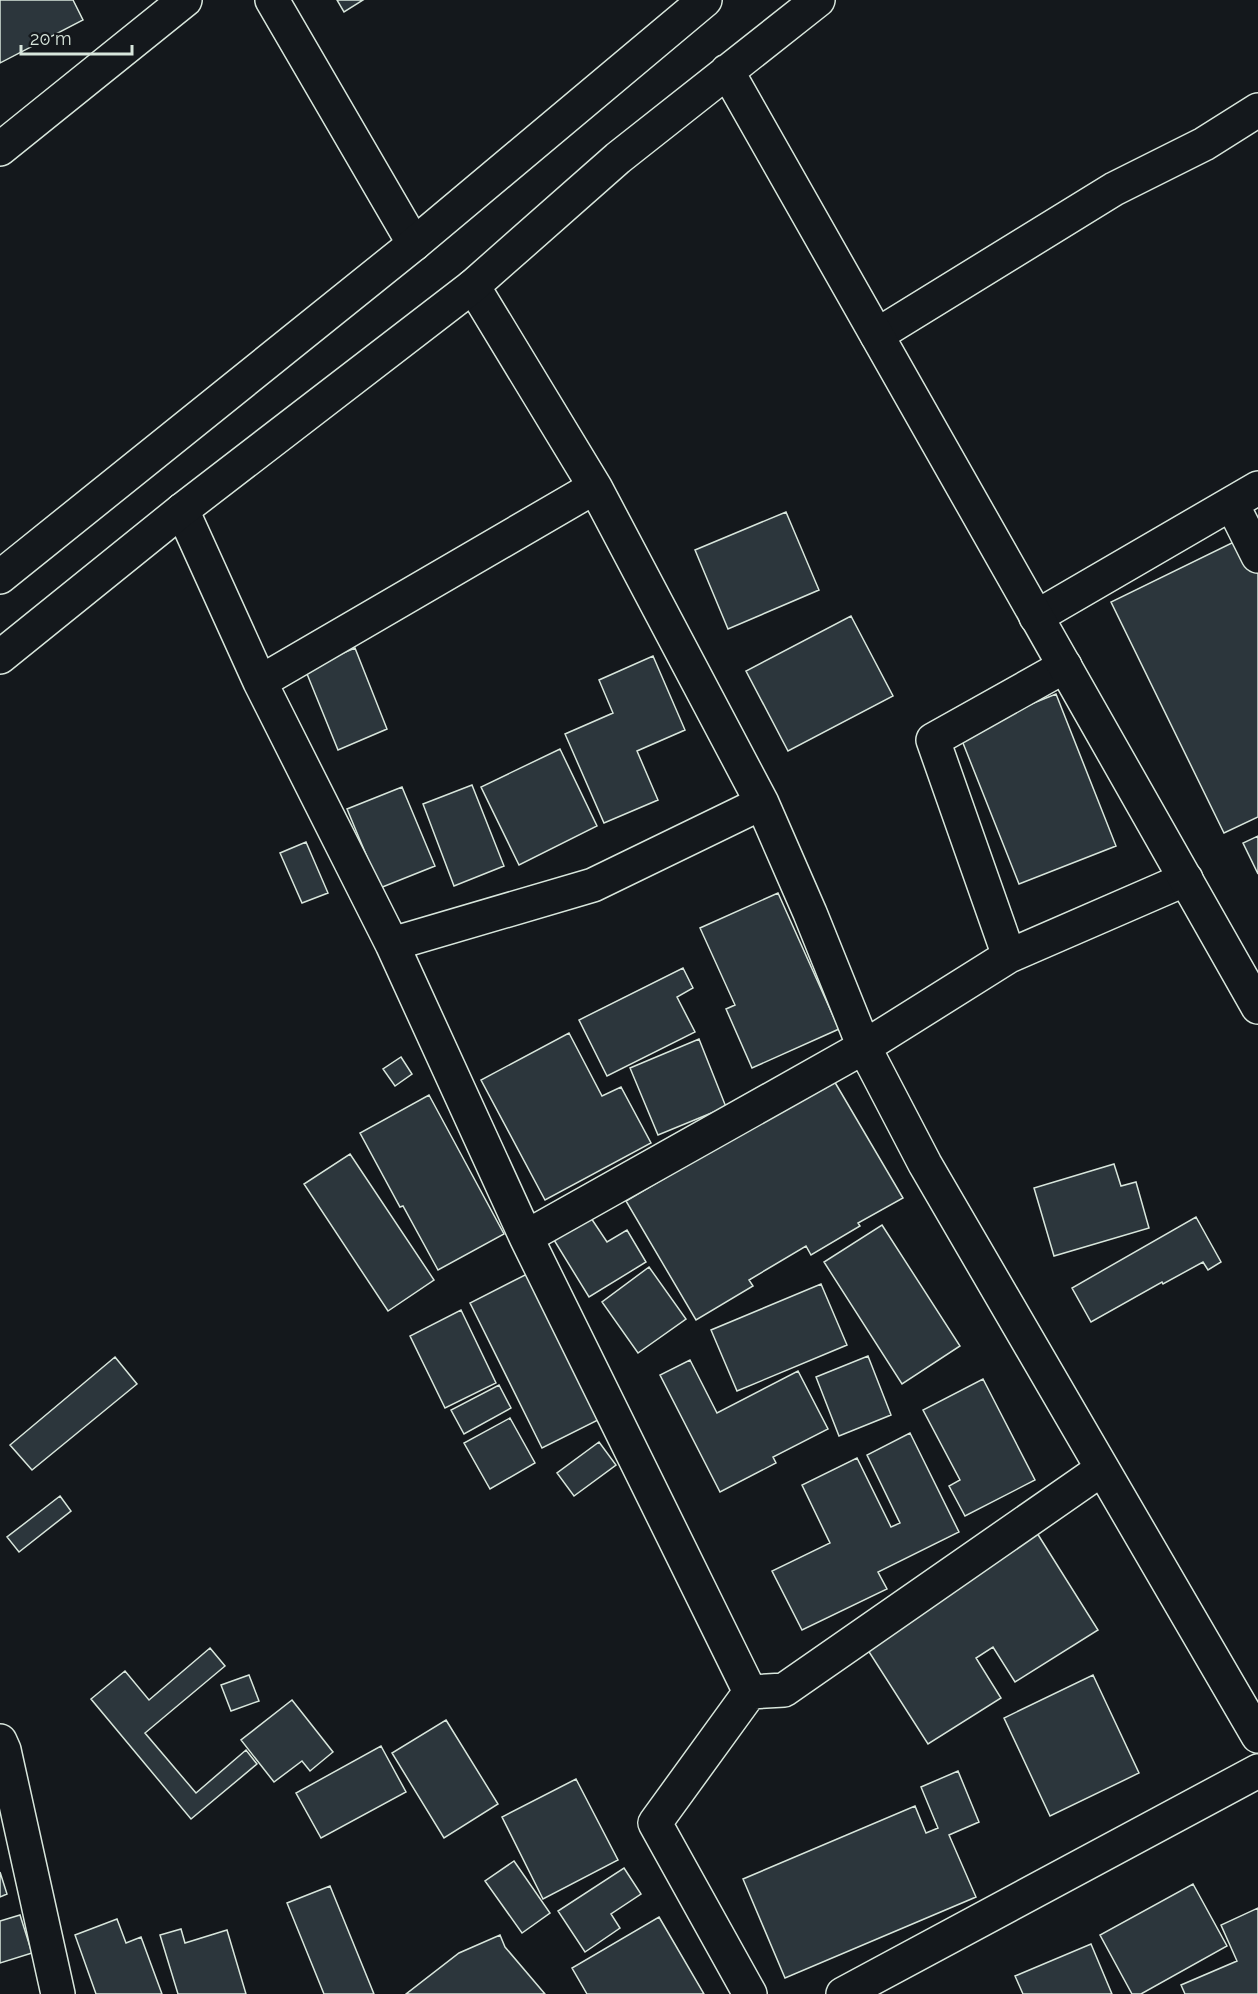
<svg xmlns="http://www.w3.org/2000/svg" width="1258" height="1994" font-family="Raleway,sans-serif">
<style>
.building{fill:#2c363c;stroke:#d8e6dc;stroke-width:1.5}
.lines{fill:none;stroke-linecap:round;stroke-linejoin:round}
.minor-casing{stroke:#d8e6dc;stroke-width:36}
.tertiary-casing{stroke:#d8e6dc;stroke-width:36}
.minor{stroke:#14181c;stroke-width:33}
.tertiary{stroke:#14181c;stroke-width:33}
</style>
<rect width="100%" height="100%" fill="#14181c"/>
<path class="building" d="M0 0H73L83 20 0 63Z
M337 0H363L344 12Z
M786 512 819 590 728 629 695 550Z
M1242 538 1258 571V817L1224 833 1111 602Z
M851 616 893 696 788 751 746 671Z
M355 648 387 729 338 750 305 669Z
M653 656 685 730 637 751 658 800 604 823 565 734 613 713 599 680Z
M1056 694 1116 846 1019 884 959 733Z
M560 749 597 826 519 865 481 787Z
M472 785 504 866 454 886 423 804Z
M402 787 435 866 380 888 347 809Z
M1258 836V874L1243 843Z
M306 842 328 893 302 903 280 853Z
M778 893 839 1029 752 1068 726 1009 735 1005 700 928Z
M683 968 693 988 677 997 695 1032 607 1076 579 1020Z
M569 1033 602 1096 621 1087 651 1143 545 1200 481 1080Z
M699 1039 726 1107 658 1135 630 1068Z
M401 1057 412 1074 395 1086 383 1069Z
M833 1079 903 1198 858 1223 860 1226 811 1255 806 1246 749 1280 753 1286 696 1320 626 1201Z
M429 1095 504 1234 438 1270 403 1206 400 1207 360 1133Z
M350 1154 434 1280 388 1311 304 1184Z
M1114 1164 1121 1186 1136 1182 1149 1228 1054 1256 1034 1188Z
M1196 1217 1221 1262 1208 1270 1203 1262 1163 1284 1162 1282 1091 1322 1072 1288Z
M591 1218 607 1242 627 1230 646 1262 589 1297 554 1240Z
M882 1225 960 1346 902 1384 824 1262Z
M649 1267 686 1319 638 1353 602 1302Z
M535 1270 608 1415 542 1448 470 1303Z
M821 1284 847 1345 737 1391 711 1330Z
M461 1310 496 1383 445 1408 410 1336Z
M868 1356 891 1415 839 1436 816 1377Z
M115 1357 137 1384 32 1470 10 1445Z
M690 1360 717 1413 798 1371 828 1429 773 1457 776 1463 720 1492 660 1375Z
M983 1379 1035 1480 965 1516 949 1486 960 1480 923 1410Z
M499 1385 511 1408 464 1434 451 1410Z
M510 1418 535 1463 490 1489 464 1443Z
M910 1433 959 1532 878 1572 887 1589 802 1630 772 1571 830 1543 802 1485 857 1458 891 1527 900 1523 867 1455Z
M599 1442 616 1465 574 1496 557 1473Z
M60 1496 71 1511 19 1552 7 1537Z
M1037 1533 1098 1630 1015 1682 993 1647 976 1658 1001 1698 928 1744 864 1644Z
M210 1648 225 1666 145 1733 196 1793 246 1750 257 1764 191 1819 91 1699 125 1671 149 1700Z
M249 1675 259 1701 231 1711 221 1685Z
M1093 1675 1139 1773 1050 1816 1004 1718Z
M292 1700 333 1752 310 1771 302 1761 274 1782 241 1740Z
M446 1720 498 1804 444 1838 392 1753Z
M381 1746 406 1792 321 1838 296 1793Z
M958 1771 979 1822 949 1835 976 1897 785 1978 743 1879 915 1806 926 1833 938 1828 921 1787Z
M576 1779 618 1860 543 1899 502 1817Z
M514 1861 550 1913 522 1933 485 1881Z
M624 1868 641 1894 611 1914 620 1928 585 1952 558 1911Z
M0 1872 7 1894 0 1897Z
M1193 1884 1227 1946 1141 1994H1132L1100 1935Z
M330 1886 374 1994H324L287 1903Z
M1258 1908V1994H1185L1181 1985 1237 1961 1221 1925Z
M20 1915 32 1953 0 1963V1921Z
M659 1917 704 1994H587L572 1968Z
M117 1919 126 1943 141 1937 162 1994H96L75 1935Z
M181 1929 185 1943 227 1930 246 1994H178L160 1935Z
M500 1935 505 1947 545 1994H406L459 1953Z
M1091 1944 1112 1994H1023L1015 1976Z"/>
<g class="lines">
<g class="minor-casing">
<path id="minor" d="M272 0 414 244
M0 149 185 0
M473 286 595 487 762 803 810 913 864 1047 925 1164 1258 1736
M877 335 1114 189 1204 144 1258 110
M1232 504 1258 556
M182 510 260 682 392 944 526 1237 750 1692 784 1690 1102 1469
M1036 617 1258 488
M260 682 595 487
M392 944 593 885 762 803
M1009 956 933 740 1065 666
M526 1237 864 1047 1009 956 1186 879
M750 1692 655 1823 750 1994
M0 1741 4 1750 58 1994"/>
</g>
<g class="tertiary-casing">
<path id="tertiary" d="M727 71 1258 1007
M0 577 414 244 705 0
M0 657 182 510 473 286 618 158 818 0
M843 1994 1258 1771"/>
</g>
<use href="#minor" class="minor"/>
<use href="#tertiary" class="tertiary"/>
</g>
<path d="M21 45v9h111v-9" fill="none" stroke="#d8e6dc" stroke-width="3"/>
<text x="30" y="45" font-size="18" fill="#d8e6dc" stroke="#14181c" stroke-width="4.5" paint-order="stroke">20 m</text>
</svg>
